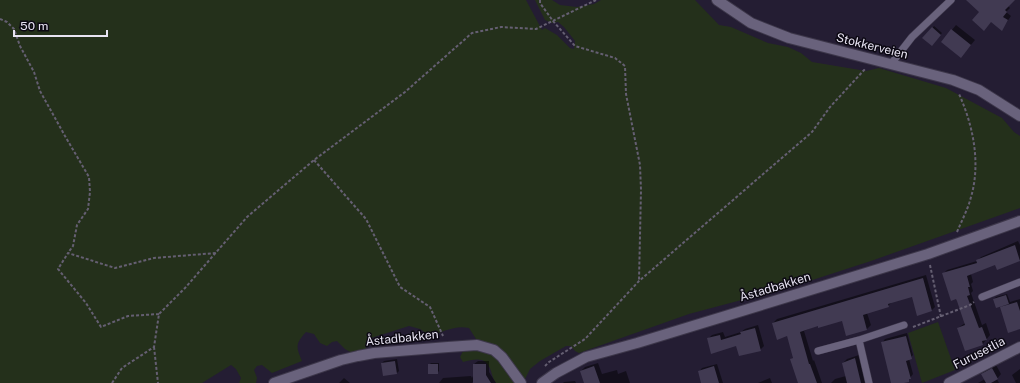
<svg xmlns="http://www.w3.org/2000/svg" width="1020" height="383" font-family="'Public Sans',sans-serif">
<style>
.green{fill:#24301b}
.shadow{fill:#0007}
.building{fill:#413a52}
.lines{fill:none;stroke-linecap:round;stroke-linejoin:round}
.lane-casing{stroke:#3d374a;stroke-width:8}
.street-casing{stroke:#3d374a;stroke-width:12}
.path{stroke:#655f72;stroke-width:2;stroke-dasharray:3 2;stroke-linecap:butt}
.lane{stroke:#69627c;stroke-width:7}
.street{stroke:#69627c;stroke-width:10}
.labels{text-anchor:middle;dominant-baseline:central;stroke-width:3;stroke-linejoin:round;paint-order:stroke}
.street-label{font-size:12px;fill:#e7e3f2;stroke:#0c0913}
</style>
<rect width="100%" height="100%" fill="#241d33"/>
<path class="green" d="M0 0H526L542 30 545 28 557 35 570 48 574 49 575 41 564 27 558 22 552 23 545 20 535 0H552L560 5 577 7 594 4 601 0H695L719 25 731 27 768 43 788 47 801 53 812 62 866 71 879 68 946 88 1002 118 1014 132 1020 136V208L871 261 794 286 689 314 579 353 575 351 571 346H566L540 361 530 369 523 383H496C493 379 492 375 491 371 486 356 476 359 463 362L460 357 463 351C471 348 476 351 485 351L488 346 485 342 476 339 469 328C454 325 444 332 430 336L420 329 409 326 368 339 366 345 365 357 361 358 345 349 337 341 332 342 327 346 320 343 314 334 306 332C295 344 296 347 302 361L272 373 262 365 257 366 254 370 257 378 256 383H239L241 378 236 369 231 365 202 383H0Z
M938 322 955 370 922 383 908 333Z"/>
<path class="shadow" d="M974 0H1013L1008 6 1010 8 1006 12 1011 16 1002 29 980 12Z
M956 25 975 40 965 52 942 42Z
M934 26 942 33 932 45 924 38Z
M1018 241 1020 245V260L998 269 996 264 971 274 973 282 971 284 973 291 971 293 982 325 986 323 990 335 982 345 958 328 965 323 958 301 944 273 947 270 977 261 981 257Z
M926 275 935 307 931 311 912 296 892 302 888 306 867 313 871 325 867 329 847 335 843 320 818 325 804 331 813 361 814 360 822 383H799L791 359 794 357 787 335 773 323 777 319Z
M1007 294 1010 302 1020 299V328L1001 308 1005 304 994 299 996 297Z
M758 325 764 346 760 350 708 339 712 335 723 332 725 337 741 332 745 329Z
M907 333 913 355 909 359 913 374 910 378 882 343 885 339Z
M859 355 866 383H831L835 379 846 376 843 363 847 359Z
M397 359 399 371 397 373 382 363 384 361Z
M478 361H489V372L496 383H473L472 382V383H439L443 378 471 376 472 378 473 376 474 364Z
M431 363H439V371L437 373 429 365Z
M598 363 602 374 617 370 618 374 626 371 630 383H585L581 371 585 367Z
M717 364 723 383H702L699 372 702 368Z
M996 365 1001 374 997 379 999 383H978L985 379 982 374 986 370Z
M1020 369V383H1016L1012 375Z
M344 378 350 383H339Z
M770 378 772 383H758Z
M575 381 576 383H563L564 382Z"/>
<path class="building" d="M966 0H1015L1005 10 1007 12 1003 17 1008 20 1002 31 991 22 984 31 972 20 979 12Z
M932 27 941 35 932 46 922 38Z
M951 29 971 45 961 58 941 42Z
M1015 245 1020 261 997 270 995 265 967 276 970 287H968L970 295 967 296 979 328 982 327 987 340 982 341 983 345 965 351 957 328 965 325 957 301 956 299 951 301 942 273 977 263 976 260Z
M923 278 932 311 917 316 912 297 888 304 889 307 863 315 867 330 846 336 842 321 818 328V326L800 332 809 364H810L817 383H798L790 359 793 358 787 336 777 340 772 323Z
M1006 295 1009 304 996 308 993 299Z
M1017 302 1020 311V329L1008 333 1000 307Z
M755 328 761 351 739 356 736 346 711 354 707 338 720 335 721 340 741 334 740 332Z
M906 336 912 359 906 361 911 379H909V382L904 383H891L881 342Z
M855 358 861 383H847L842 363Z
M395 361 397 374 383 376 381 363Z
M428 364H438V374H428Z
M473 364H486V375L491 383H473Z
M594 366 600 383H584L580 371Z
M714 366 719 383H701L698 371Z
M992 368 998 379 991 383H986L981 374Z"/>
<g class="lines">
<g class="lane-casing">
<path id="lane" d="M891 64 912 37 951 0
M982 297 1020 282
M818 351 859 340
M869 383 859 340 904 325"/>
</g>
<g class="street-casing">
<path id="street" d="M717 0 751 23 789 38 953 80 979 90 1020 116
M274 383 341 360 358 356 374 353 448 347 477 345 494 350 502 357 521 383
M542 383 556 373 586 357 637 343 928 254 1020 221
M949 383 1020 347"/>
</g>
<path class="path" d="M540 0V3L553 21 575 46 615 58 625 66 626 94 640 165 641 190 639 281
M0 19 7 22 14 29 20 46 34 72 40 91 65 136 89 177 90 192 88 209 77 225 73 246 68 253
M314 160 366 219 400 287 430 307 443 336
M957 232C962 220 968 209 971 197 981 163 973 125 959 94
M930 265 941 317
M159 314 128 316 101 327 86 303 58 269 68 253 115 268 154 258 216 253
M913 327 970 305 974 302
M154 347 158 383
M545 366 549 362 585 339 639 281 812 132 830 107 866 68
M112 383 122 368 154 347 159 314 185 288 247 217 314 160 405 92 472 33 501 27 536 29 596 0"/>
<use href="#lane" class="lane"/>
<use href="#street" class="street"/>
</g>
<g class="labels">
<g class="street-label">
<text transform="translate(872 46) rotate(14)">Stokkerveien</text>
<text transform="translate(775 287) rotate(-17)">Åstadbakken</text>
<text transform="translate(402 338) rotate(-6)">Åstadbakken</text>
<text transform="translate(979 353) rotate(-27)">Furusetlia</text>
</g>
</g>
<path d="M14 30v6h93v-6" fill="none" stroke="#e7e3f2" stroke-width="2"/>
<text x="20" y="30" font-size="12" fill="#e7e3f2" stroke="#0c0913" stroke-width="3" paint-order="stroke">50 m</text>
</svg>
